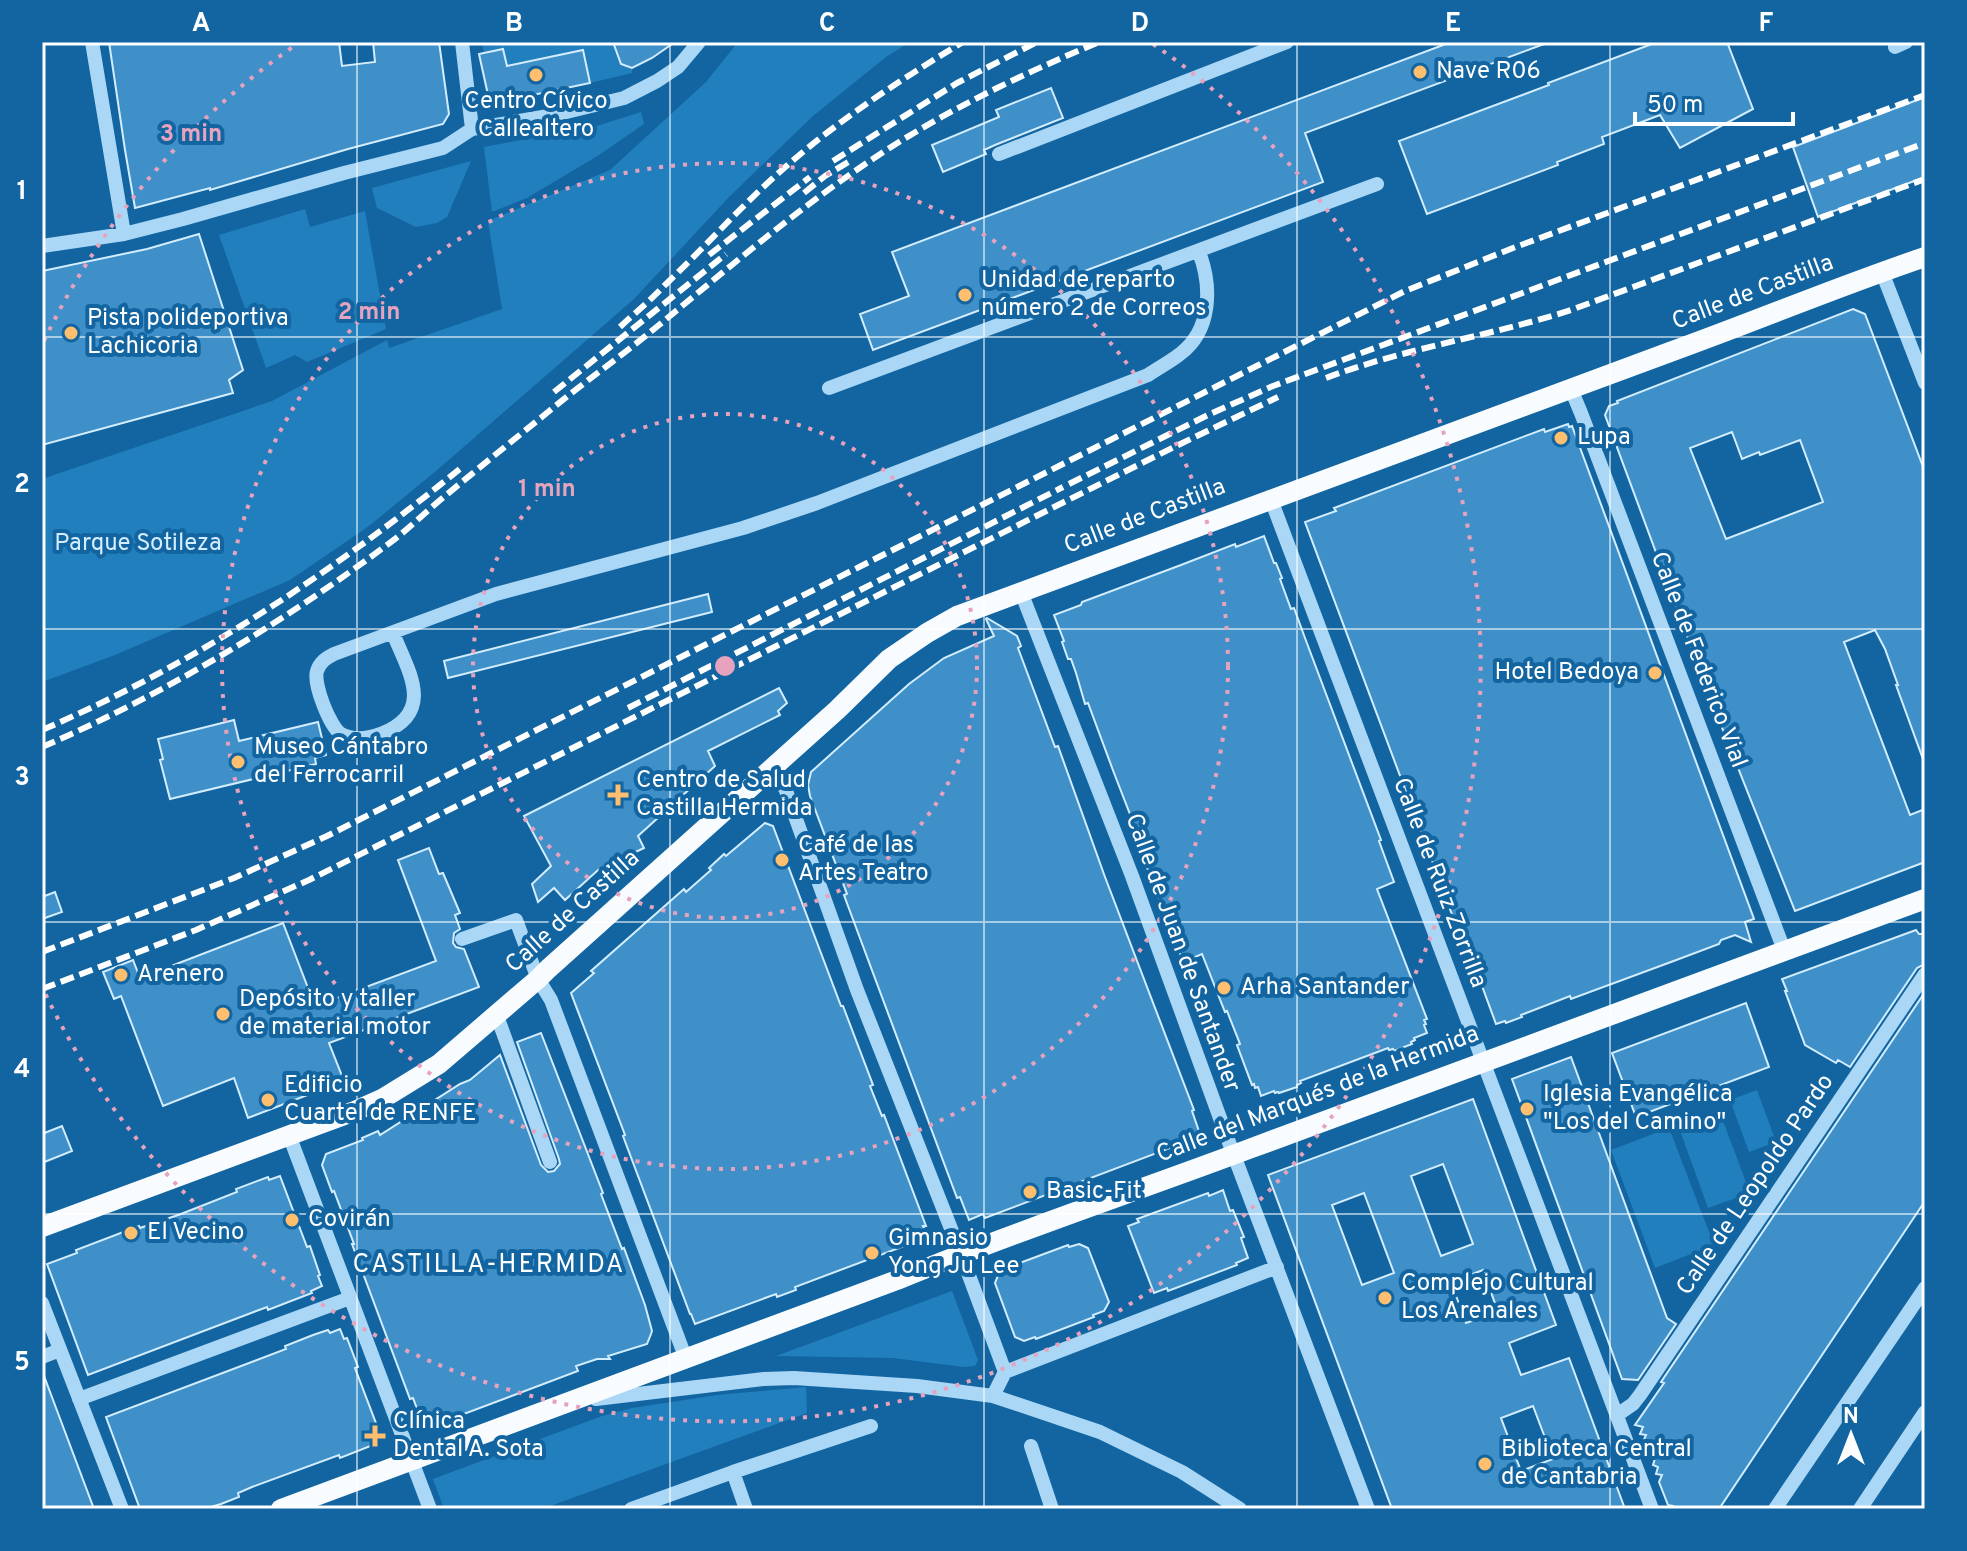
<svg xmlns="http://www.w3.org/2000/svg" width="1967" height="1551" font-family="Overpass,sans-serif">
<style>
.green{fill:#217fbd}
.building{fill:#3f90c8;stroke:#d3edfe;stroke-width:2;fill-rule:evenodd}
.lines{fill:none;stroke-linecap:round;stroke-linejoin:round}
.minor{stroke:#aad7f5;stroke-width:14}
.major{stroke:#f8fcff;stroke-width:20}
.rail{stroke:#fff;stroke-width:6;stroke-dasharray:14 6;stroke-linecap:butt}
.grid{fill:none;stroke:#fff;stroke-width:2;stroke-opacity:0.55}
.ring{fill:none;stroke:#e7a3bd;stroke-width:4;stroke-dasharray:4 8}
.poi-dot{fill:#ffbf6e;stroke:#1265a0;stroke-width:3}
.labels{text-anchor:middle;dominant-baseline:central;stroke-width:8;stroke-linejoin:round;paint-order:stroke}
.poi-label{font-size:24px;fill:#fff;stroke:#1265a0;text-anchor:start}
.street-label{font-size:24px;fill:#fff;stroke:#1265a0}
.park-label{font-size:24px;fill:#d3edfe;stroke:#1265a0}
.neighbourhood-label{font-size:26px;letter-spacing:2px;fill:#fff;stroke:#1265a0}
.centre{fill:#e7a3bd;stroke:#1265a0;stroke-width:4}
.ring-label{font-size:24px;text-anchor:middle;font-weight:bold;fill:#e7a3bd;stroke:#1265a0;stroke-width:8;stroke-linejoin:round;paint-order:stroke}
.neatline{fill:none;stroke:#fff;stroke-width:3}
.grid-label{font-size:26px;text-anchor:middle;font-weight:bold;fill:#fff}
</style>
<rect width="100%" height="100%" fill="#1265a0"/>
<path class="green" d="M482 42H613L621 64 632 68V73L590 83 583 50 507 66 484 53Z
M738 42H910L886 57 813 116 729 197 634 299 436 471 369 526 290 580 115 655 42 682V479L272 401 387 340 389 348 502 309 488 221 610 170 706 82Z
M641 112 644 124 599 155 527 198 492 212 484 147 600 125Z
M471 161 447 217 437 223 416 227 377 208 372 188Z
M305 209 310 227 365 211 386 329 307 362 295 355 266 368 219 235Z
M1757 1090 1776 1142 1749 1152 1730 1100Z
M1719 1110 1750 1193 1708 1208 1678 1125Z
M1669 1128 1714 1245 1655 1268 1611 1150Z
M952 1291 978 1360 975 1366 964 1367 893 1358 776 1356Z
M806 1387 807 1413 542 1509H444L433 1479 602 1416 632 1408 717 1395Z"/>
<path class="building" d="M109 42H339L342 66 375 62 373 42H439L449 114 443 124 348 149 210 190V188L135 208 125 150Z
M613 42H675L652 58 632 68 621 64Z
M1451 42H1544V44L1305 133 1323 182 873 350 860 314 909 296 892 252Z
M1657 42H1727L1753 109 1680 148 1660 115 1602 137 1604 144 1557 162 1558 165 1427 214 1399 141 1549 85 1548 83Z
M503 49 507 66 583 50 590 83 490 104 479 54Z
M1051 88 1063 118 995 145 984 150 986 154 943 172 932 145 999 117 996 110Z
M1925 97V177L1818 217 1793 147Z
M199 234 243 370 229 380 233 393 42 445V271L147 249Z
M1853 309 1865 314 1925 472V758L1923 759 1896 685H1898L1885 649 1875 630 1844 642 1910 815 1925 809V862L1795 911 1707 690 1605 415 1609 406 1618 403 1617 401ZM1732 432 1742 459 1759 452 1760 455 1800 440 1823 502 1726 539 1690 448Z
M1568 424 1569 427 1572 426 1575 434 1754 919 1745 922 1751 942 1735 935 1721 940 1719 944 1671 962 1571 999 1570 996 1521 1015 1522 1017 1506 1023 1505 1021 1496 1024 1475 967 1472 968 1305 522 1336 511 1334 508 1544 429 1545 432Z
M1264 536 1274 563H1276L1282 578 1280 579 1291 609 1294 608 1305 638 1381 840 1379 841 1394 882 1377 889 1427 1019 1424 1020 1426 1024 1424 1025 1427 1033 1414 1038 1415 1040 1411 1042 1412 1044 1394 1051 1393 1049 1389 1050 1388 1048 1300 1081 1301 1083 1297 1085V1087L1279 1093 1278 1092 1275 1093 1274 1091 1261 1096 1258 1087 1255 1088 1254 1084 1252 1085 1237 1045 1240 1044 1227 1011 1225 1012 1202 954 1183 962 1135 836 1138 835 1114 773 1088 703 1085 704 1083 697 1076 673 1071 659H1068L1062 642 1064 641 1054 615 1081 605 1082 602 1181 565 1235 544 1236 547Z
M708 594 712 612 448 678 444 661Z
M987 618 1017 636 1021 646 1018 648 1055 747 1058 746 1105 877 1194 1110 1192 1111 1200 1134 1185 1139 1186 1142 985 1218 983 1214 969 1220 960 1197 957 1198 848 906 844 895 847 894 810 796 808 785 811 772 909 684 944 658 994 636 986 619Z
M779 688 787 703 778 711 780 715 708 751 715 766 638 836 644 848 598 870 565 900 554 888 538 902 532 884 551 866 524 816Z
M234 720 239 741 318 722 326 755 315 758 316 764 170 799 160 760 163 759 158 739Z
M765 823 773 826 841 1006H843L873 1085 870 1086 882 1116 884 1115 926 1226H923L927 1235 914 1240 915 1242 795 1287 796 1290 777 1297 776 1294 695 1324 691 1314H690L623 1136 625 1135 571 993 594 973 591 971 684 889 686 892 711 870 709 868 724 854 726 856Z
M429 848 439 874 443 873 460 913 455 915 460 929 454 933 453 943 456 947 464 949 479 987 329 1043 344 1081 248 1118 234 1078 163 1106 121 996 114 999 103 972 133 960 140 978 283 923 315 1006 436 961 398 860Z
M55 892 62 912 42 919V897Z
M1916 930 1919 934H1925V964L1917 968 1850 1067 1838 1060 1836 1063 1805 1045 1785 991H1787L1782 979Z
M1925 992V1201L1719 1509H1672L1673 1506 1668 1505 1659 1482 1662 1475 1656 1474 1658 1467 1653 1465 1657 1452 1647 1450 1649 1443 1643 1442 1646 1435 1640 1434 1643 1427 1635 1425 1664 1383 1661 1382Z
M1746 1003 1769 1067 1636 1117 1612 1053Z
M541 1033 603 1193 601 1194 622 1249 624 1248 645 1305 652 1331 651 1334 647 1344 608 1356 610 1359H597L576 1366 578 1371 448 1420 447 1416 423 1425 413 1398 410 1399 352 1244H354L334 1191 332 1192 322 1165 326 1154 363 1140 362 1138 378 1131 380 1135 460 1084 470 1080 500 1055 541 1165 548 1172 554 1171 560 1164 559 1159 517 1042Z
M1571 1057 1667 1318 1676 1324 1638 1380 1622 1379 1512 1079Z
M1473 1099 1556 1325 1509 1343 1521 1375 1569 1358 1625 1509H1392L1268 1175ZM1443 1164 1473 1244 1441 1256 1411 1176ZM1364 1193 1394 1273 1362 1285 1332 1205ZM1483 1270 1498 1312 1466 1323 1451 1282ZM1533 1406 1553 1459 1521 1471 1501 1418Z
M62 1126 72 1151 42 1163V1134Z
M280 1176 307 1247 310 1246 320 1275 318 1276 322 1286 311 1291 312 1293 291 1301 268 1310 267 1307 88 1375 47 1264 77 1253 76 1250 139 1226 140 1228 181 1214 237 1192 236 1189 268 1177 269 1180Z
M1223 1190 1230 1211 1233 1210 1244 1237 1241 1238 1248 1258 1236 1263 1237 1265 1168 1291 1167 1288 1154 1293 1128 1226 1139 1222 1137 1219 1208 1193 1209 1196Z
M1079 1244 1088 1248 1109 1302 1104 1311 1093 1315 1094 1317 1036 1339 1035 1337 1024 1341 1015 1337 995 1283 999 1273 1010 1270 1009 1267 1068 1245 1069 1247Z
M340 1329 344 1339 347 1338 358 1367 355 1368 382 1439 372 1443 373 1445 340 1458 339 1455 252 1487 238 1493 239 1497 221 1504 204 1509H140L106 1417 286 1349 285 1346 313 1335 328 1330 330 1333Z
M42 1376H44L94 1509H42Z"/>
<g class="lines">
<path class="minor" d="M92 42 124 234
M462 42 472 129
M1895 47 1906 42
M999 154 1287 42
M42 246 124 234 183 219 344 173 443 148 472 129 554 115 624 98 657 81 678 67 699 42
M1882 272 1925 383
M829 388 1377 184
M1571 389 1581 413 1784 950
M1270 497 1652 1509
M1021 592 1132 876 1224 1129 1368 1509
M393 633C408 671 436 711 383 733 370 738 354 741 341 734 330 727 313 684 317 671 320 662 326 658 334 654L496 594 743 528 817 503 1148 375C1158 368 1170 362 1180 354 1212 330 1212 286 1199 252
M768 771 785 788 857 990 961 1254 1005 1372
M462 939 516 920 538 979 551 1000 686 1359
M497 1016 550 1162
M289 1135 430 1509
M42 1303 122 1509
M42 1357 60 1350
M993 1396 1005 1372 1277 1267
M79 1399 350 1298
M596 1399 764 1379 794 1378 917 1386 993 1396 1100 1432 1182 1472 1240 1509
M1617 1415 1633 1404 1640 1395 1925 974
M1031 1446 1052 1509
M733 1472 746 1509
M631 1509 733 1472 871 1426
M1775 1509 1925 1288
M1860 1509 1925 1412"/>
<path class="major" d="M42 1227 355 1111 382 1099 439 1064 538 979 548 969 837 710 889 659 927 633 957 616C1194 526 1432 439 1670 352 1756 321 1839 286 1925 257
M281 1509 897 1280C1013 1232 1132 1193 1249 1149 1474 1065 1699 981 1925 899"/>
<path class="rail" d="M833 161 957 83 1037 42
M804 193 825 176 850 161
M709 255 810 177
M620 327C635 313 651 300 665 285 709 243 750 196 797 157 849 113 905 77 963 42
M1326 378C1405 348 1491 336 1571 310L1925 179
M554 392 726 254
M1069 484 1210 414 1273 386 1925 143
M628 708 1063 487
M42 730C195 664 332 573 461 468
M42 747C167 693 286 621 395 539 410 527 424 514 439 501 475 471 511 442 548 412 584 382 623 355 659 325 738 260 816 193 904 139 966 101 1032 70 1099 42
M42 952 234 878 327 836 1405 291 1513 248 1925 95
M42 989 196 930 309 880 1174 447 1278 397"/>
</g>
<path class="grid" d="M357 42V1509M670 42V1509M984 42V1509M1297 42V1509M1610 42V1509M42 337H1925M42 629H1925M42 922H1925M42 1214H1925"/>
<g class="ring">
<circle cx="725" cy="666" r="252"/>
<circle cx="725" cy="666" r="503"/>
<path d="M44 341A755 755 0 0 1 297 44M1153 44A755 755 0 1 1 44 991"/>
</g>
<g class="poi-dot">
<circle cx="1420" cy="72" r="8"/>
<circle cx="536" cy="75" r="8"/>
<circle cx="965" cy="295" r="8"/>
<circle cx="71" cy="333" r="8"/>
<circle cx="1561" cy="438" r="8"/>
<circle cx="1655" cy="673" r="8"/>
<circle cx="238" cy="762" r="8"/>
<path d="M614 783h8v8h8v8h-8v8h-8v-8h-8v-8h8z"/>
<circle cx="782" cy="860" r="8"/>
<circle cx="121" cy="975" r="8"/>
<circle cx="1224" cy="988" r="8"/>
<circle cx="223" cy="1014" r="8"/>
<circle cx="268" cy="1100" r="8"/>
<circle cx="1527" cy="1109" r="8"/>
<circle cx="1030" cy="1192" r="8"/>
<circle cx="292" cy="1220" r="8"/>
<circle cx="131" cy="1233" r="8"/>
<circle cx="872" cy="1253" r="8"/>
<circle cx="1385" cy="1298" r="8"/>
<path d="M371 1424h8v8h8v8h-8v8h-8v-8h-8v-8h8z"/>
<circle cx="1485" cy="1464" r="8"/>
</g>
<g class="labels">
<g class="poi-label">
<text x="1436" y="72">Nave R06</text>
<text x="536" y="102" text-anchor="middle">Centro Cívico<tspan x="536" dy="28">Callealtero</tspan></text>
<text x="981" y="281">Unidad de reparto<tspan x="981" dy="28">número 2 de Correos</tspan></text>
<text x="87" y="319">Pista polideportiva<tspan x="87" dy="28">Lachicoria</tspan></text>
<text x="1577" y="438">Lupa</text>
<text x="1639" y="673" text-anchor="end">Hotel Bedoya</text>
<text x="254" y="748">Museo Cántabro<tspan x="254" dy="28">del Ferrocarril</tspan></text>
<text x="636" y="781">Centro de Salud<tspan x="636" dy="28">Castilla Hermida</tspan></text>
<text x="798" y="846">Café de las<tspan x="798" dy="28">Artes Teatro</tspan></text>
<text x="137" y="975">Arenero</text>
<text x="1240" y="988">Arha Santander</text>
<text x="239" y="1000">Depósito y taller<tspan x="239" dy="28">de material motor</tspan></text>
<text x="284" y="1086">Edificio<tspan x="284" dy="28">Cuartel de RENFE</tspan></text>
<text x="1543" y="1095">Iglesia Evangélica<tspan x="1543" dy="28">"Los del Camino"</tspan></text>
<text x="1046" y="1192">Basic-Fit</text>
<text x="308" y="1220">Covirán</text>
<text x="147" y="1233">El Vecino</text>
<text x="888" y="1239">Gimnasio<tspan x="888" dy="28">Yong Ju Lee</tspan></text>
<text x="1401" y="1284">Complejo Cultural<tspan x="1401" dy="28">Los Arenales</tspan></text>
<text x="393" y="1422">Clínica<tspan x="393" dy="28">Dental A. Sota</tspan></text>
<text x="1501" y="1450">Biblioteca Central<tspan x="1501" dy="28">de Cantabria</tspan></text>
</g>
<g class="street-label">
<text transform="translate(1753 293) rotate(-21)">Calle de Castilla</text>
<text transform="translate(1145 517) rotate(-21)">Calle de Castilla</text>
<text transform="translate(1698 660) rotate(69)">Calle de Federico Vial</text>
<text transform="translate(1439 883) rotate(69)">Calle de Ruiz Zorrilla</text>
<text transform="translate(573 912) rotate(-42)">Calle de Castilla</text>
<text transform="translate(1182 953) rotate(70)">Calle de Juan de Santander</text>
<text transform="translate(1318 1095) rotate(-21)">Calle del Marqués de la Hermida</text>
<text transform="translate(1756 1185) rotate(-56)">Calle de Leopoldo Pardo</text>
</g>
<g class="park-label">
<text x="138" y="544">Parque Sotileza</text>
</g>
<g class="neighbourhood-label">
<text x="489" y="1265">CASTILLA-HERMIDA</text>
</g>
</g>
<circle cx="725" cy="666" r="12" class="centre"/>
<g class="ring-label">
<text x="191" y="141">3 min</text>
<text x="369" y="319">2 min</text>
<text x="547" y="496">1 min</text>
</g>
<rect width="1967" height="1551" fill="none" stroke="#1265a0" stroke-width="88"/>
<g transform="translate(1851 1435)" stroke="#1265a0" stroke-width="6" paint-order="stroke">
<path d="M0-6L14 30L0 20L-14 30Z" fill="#ffffff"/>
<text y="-12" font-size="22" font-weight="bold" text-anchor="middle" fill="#ffffff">N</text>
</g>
<path d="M1635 112v12h158v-12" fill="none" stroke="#ffffff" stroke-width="4"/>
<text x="1647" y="112" font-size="24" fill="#ffffff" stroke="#1265a0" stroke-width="6" paint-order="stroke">50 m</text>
<rect x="44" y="44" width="1879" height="1463" class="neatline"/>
<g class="grid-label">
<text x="201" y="31">A</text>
<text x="514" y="31">B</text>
<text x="827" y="31">C</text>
<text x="1140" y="31">D</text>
<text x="1453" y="31">E</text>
<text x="1766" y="31">F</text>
<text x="22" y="199">1</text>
<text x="22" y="492">2</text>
<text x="22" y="785">3</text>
<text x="22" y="1077">4</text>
<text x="22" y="1370">5</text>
</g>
</svg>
